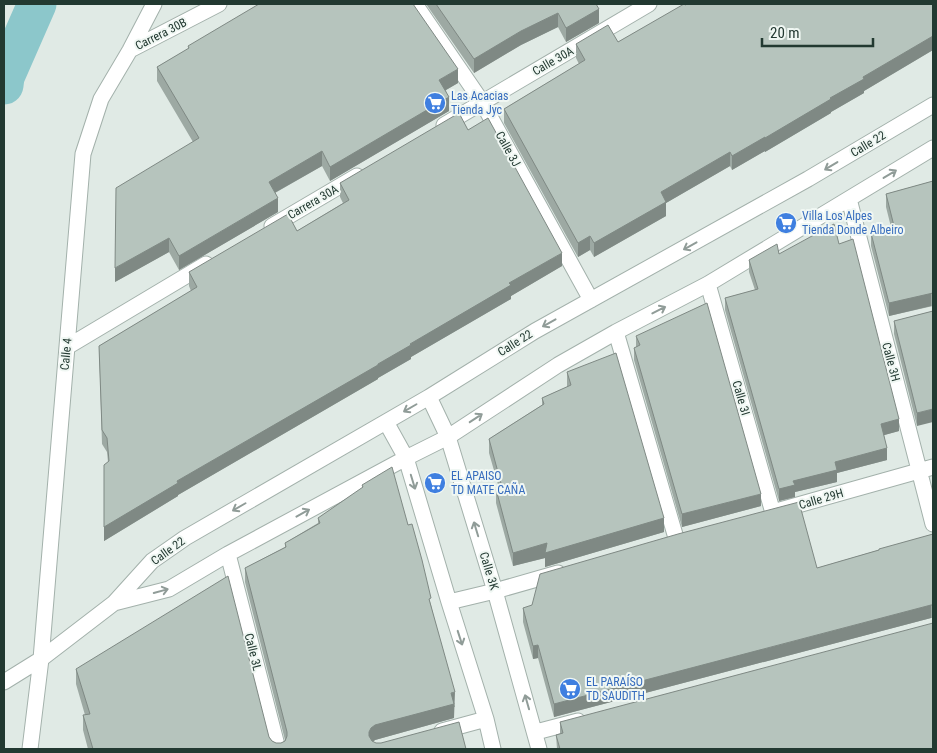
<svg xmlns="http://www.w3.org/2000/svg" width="937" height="753" font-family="'Roboto Condensed',sans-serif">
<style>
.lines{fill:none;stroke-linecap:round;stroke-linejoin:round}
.canal{stroke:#8cc7cb;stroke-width:39}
.street-casing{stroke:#a3b1ab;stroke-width:17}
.street{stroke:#fff;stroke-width:15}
.wall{fill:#9da9a3}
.shaded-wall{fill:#7f8984}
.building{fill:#b6c4bd;stroke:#7f8984}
.oneway{stroke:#909c98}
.labels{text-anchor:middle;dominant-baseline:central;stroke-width:4;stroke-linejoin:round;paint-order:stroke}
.street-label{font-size:12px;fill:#223931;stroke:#f0f7f3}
.shop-label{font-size:12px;fill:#366cbe;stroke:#f0f7f3;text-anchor:start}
</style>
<rect width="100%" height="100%" fill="#e0eae5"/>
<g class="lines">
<path class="canal" d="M4 85 5 77 37 4"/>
<g class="street-casing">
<path id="street" d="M415 4 482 102 591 300
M130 50 219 4
M444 125 649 4
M849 199 933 524
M272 226 357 176
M708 284 773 513
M616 332 676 538
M67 347 206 264
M429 397 448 437 495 591 539 749
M386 422 406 458 449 602 486 719 493 749
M780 510 933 467
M228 554 278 749
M449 602 495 591 558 573
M114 603 169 589 228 554 406 458 448 437 558 365 616 332 708 284 933 148
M4 682 41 659 114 603 152 561 185 538 429 397 535 331 808 179 933 105
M442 731 486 719
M536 732 578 721
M30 749 41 659 83 154 101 99 130 50 154 4"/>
</g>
<use href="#street" class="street"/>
</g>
<path class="wall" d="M426 4H597H596L599 23 566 42 558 27 521 45 474 73Z
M933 4V50L864 91V93L831 112V113L765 152V151L732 170 730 166 666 203V216L594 257 590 250 578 257 504 123V109L579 64 576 58V44L618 42 685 5Z
M188 46 458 83 446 90 449 111 330 181 322 166 275 193 278 212 179 270 169 252 115 282 193 142 157 81V67L188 49Z
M468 130 562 266 511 296V299L411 357V359L378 378V379L178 495V496L104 541V465L108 462 107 452 102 444 99 346 191 291 189 286V272L297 231 343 203 340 197V183Z
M933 181V306L889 316 871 246V233L891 227 886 207V194Z
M839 244 899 431 884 435 887 460 837 473V482L795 492V497L779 501 725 310V298L755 290 749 272V260Z
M933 311 917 426 894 334V321Z
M636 336 761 506 682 527 634 360V348L636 347Z
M567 372 664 532 545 567V558L513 566 496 503V489L499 488 489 453V439L542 405V398L567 387Z
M362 485 408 525 431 605 455 707H454V718L375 740 373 742 376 743 466 749H88L83 730V715H85L76 684V669L269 737 272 741 276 743H281L285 741V740L245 582V568L285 547V543L318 523V518L362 488Z
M933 534V618H931L554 717 538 658 533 659 523 622V608L817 568Z
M560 722 933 749H557L556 735 560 734Z"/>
<path class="shaded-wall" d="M599 9V23L566 42V28Z
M558 13V27L521 45 474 73V59L521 31Z
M933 36V50L864 91V93L831 112V113L765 152V138L863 77Z
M458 69V83L439 94V80Z
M449 97V111L330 181V167Z
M765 137V151L732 170V156Z
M322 151V166L269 196V182Z
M730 152V166L666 203V216L594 257V243L661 192Z
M278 198V212L179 270V256Z
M590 236V250L578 257V243Z
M169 238V252L115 282V268Z
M562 253V266L511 296V299L411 357V359L378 378V379L178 495V496L104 541V527L177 481 378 364 509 283Z
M931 293V306L889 316V303Z
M933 409V422L917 426V413Z
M899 419V431L881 436V424Z
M887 448V460L837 473V482L795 492V497L779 501V489L793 481 835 462Z
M761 494V506L682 527V514Z
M664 518V532L545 567V558L513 566V553L547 543Z
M931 605V618L554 717V704Z
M538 645V658L533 659V646Z
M455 692 454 718 375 740 371 743 369 746V732L371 728 375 725Z"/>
<path class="building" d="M259 4H413L458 69 439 80 449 97 330 167 322 151 269 182 278 198 179 256 169 238 115 268 116 188 199 138 157 67 189 48 188 46Z
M436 4H596L599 9 566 28 558 13 521 31 474 59Z
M684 4 685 5 688 4H933V36L863 77 864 79 830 98 831 99 765 138V137L732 156 730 152 661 192 666 202 594 243 590 236 578 243 504 109 585 60 576 44 608 25 618 42Z
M459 113 468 130 488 118 562 253 509 283 511 285 410 344 411 345 378 364V365L177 481 178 483 104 527V465L109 461 107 438 102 430 99 346 197 287 189 272 288 214 297 231 349 200 340 183Z
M933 181V293L889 303 871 233 894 226 886 194Z
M834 224 839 244 853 239 899 419 881 424 887 448 835 462 837 470 793 481 795 485 779 489 725 298 758 289 749 260 777 244 779 254Z
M707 303 761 494 682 514 634 348 640 345 636 336Z
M933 311V409L917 413 894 321Z
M616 353 664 518 545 553 547 543 513 553 496 489 502 487 489 439 544 404 542 398 571 385 567 372Z
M392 467 408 525 412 524 422 560 431 598 429 599 455 692 451 693 454 704 375 725 371 728 369 732V736L372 741 376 743H381L459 722 466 749H93L83 715 90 714 76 669 228 576 269 737 272 741 276 743H281L285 741 287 736V732L245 568 286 547 285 543 320 523 318 518 363 487 362 485Z
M799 502 817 568 879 550V549L933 534V605H931L554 704 538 645 533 646 523 608 532 605 540 574 678 534Z
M933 623V749H560L556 735 563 733 560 722Z"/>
<defs><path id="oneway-shaft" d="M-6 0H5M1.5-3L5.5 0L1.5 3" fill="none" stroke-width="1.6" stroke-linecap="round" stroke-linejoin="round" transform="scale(1.25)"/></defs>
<g class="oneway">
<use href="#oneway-shaft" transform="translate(831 166) rotate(149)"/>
<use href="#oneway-shaft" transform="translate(890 174) rotate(-31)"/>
<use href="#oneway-shaft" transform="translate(690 246) rotate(151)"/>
<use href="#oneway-shaft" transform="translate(659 310) rotate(-27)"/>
<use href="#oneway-shaft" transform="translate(549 323) rotate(151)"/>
<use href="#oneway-shaft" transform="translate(410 408) rotate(150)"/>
<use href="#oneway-shaft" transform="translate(476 418) rotate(-33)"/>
<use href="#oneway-shaft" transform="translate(413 482) rotate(73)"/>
<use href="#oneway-shaft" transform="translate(239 507) rotate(150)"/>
<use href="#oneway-shaft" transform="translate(303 513) rotate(-29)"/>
<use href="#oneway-shaft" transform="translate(476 529) rotate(-107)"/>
<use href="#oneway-shaft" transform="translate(161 591) rotate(-15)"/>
<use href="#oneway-shaft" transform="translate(460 638) rotate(72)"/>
<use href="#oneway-shaft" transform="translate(527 702) rotate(-106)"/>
</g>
<defs>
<g id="supermarket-disc" transform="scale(1.125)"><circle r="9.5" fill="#3f7fe0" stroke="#f0f7f3"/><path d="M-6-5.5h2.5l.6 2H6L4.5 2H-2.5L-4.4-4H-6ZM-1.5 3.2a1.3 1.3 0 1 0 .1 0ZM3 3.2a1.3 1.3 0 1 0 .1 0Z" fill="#fff"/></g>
</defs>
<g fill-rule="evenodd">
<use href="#supermarket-disc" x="435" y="103"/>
<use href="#supermarket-disc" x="786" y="223"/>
<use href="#supermarket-disc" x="435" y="483"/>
<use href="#supermarket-disc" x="570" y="689"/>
</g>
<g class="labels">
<g class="street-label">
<text transform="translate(161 34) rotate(-27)">Carrera 30B</text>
<text transform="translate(553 61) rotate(-30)">Calle 30A</text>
<text transform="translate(868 144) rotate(-31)">Calle 22</text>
<text transform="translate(508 149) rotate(61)">Calle 3J</text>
<text transform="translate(313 202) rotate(-30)">Carrera 30A</text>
<text transform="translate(515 343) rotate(-32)">Calle 22</text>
<text transform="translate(66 354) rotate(-85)">Calle 4</text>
<text transform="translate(891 362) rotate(75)">Calle 3H</text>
<text transform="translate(741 398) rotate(74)">Calle 3I</text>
<text transform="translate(821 499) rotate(-16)">Calle 29H</text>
<text transform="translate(168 551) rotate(-36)">Calle 22</text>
<text transform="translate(489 571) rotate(73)">Calle 3K</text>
<text transform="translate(253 652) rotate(76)">Calle 3L</text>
</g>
<g class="shop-label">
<text x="451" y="96">Las Acacias<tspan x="451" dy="14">Tienda Jyc</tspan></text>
<text x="802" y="216">Villa Los Alpes<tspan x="802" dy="14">Tienda Donde Albeiro</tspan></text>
<text x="451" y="476">EL APAISO<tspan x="451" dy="14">TD MATE CAÑA</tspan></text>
<text x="586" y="682">EL PARAÍSO<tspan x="586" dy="14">TD SAUDITH</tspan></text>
</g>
</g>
<rect width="937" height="753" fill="none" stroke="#223931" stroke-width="10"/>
<path d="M762 38v8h111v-8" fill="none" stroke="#223931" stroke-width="2.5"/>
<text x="770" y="38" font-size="15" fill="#223931" stroke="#f0f7f3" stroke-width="4" paint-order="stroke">20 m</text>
</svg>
